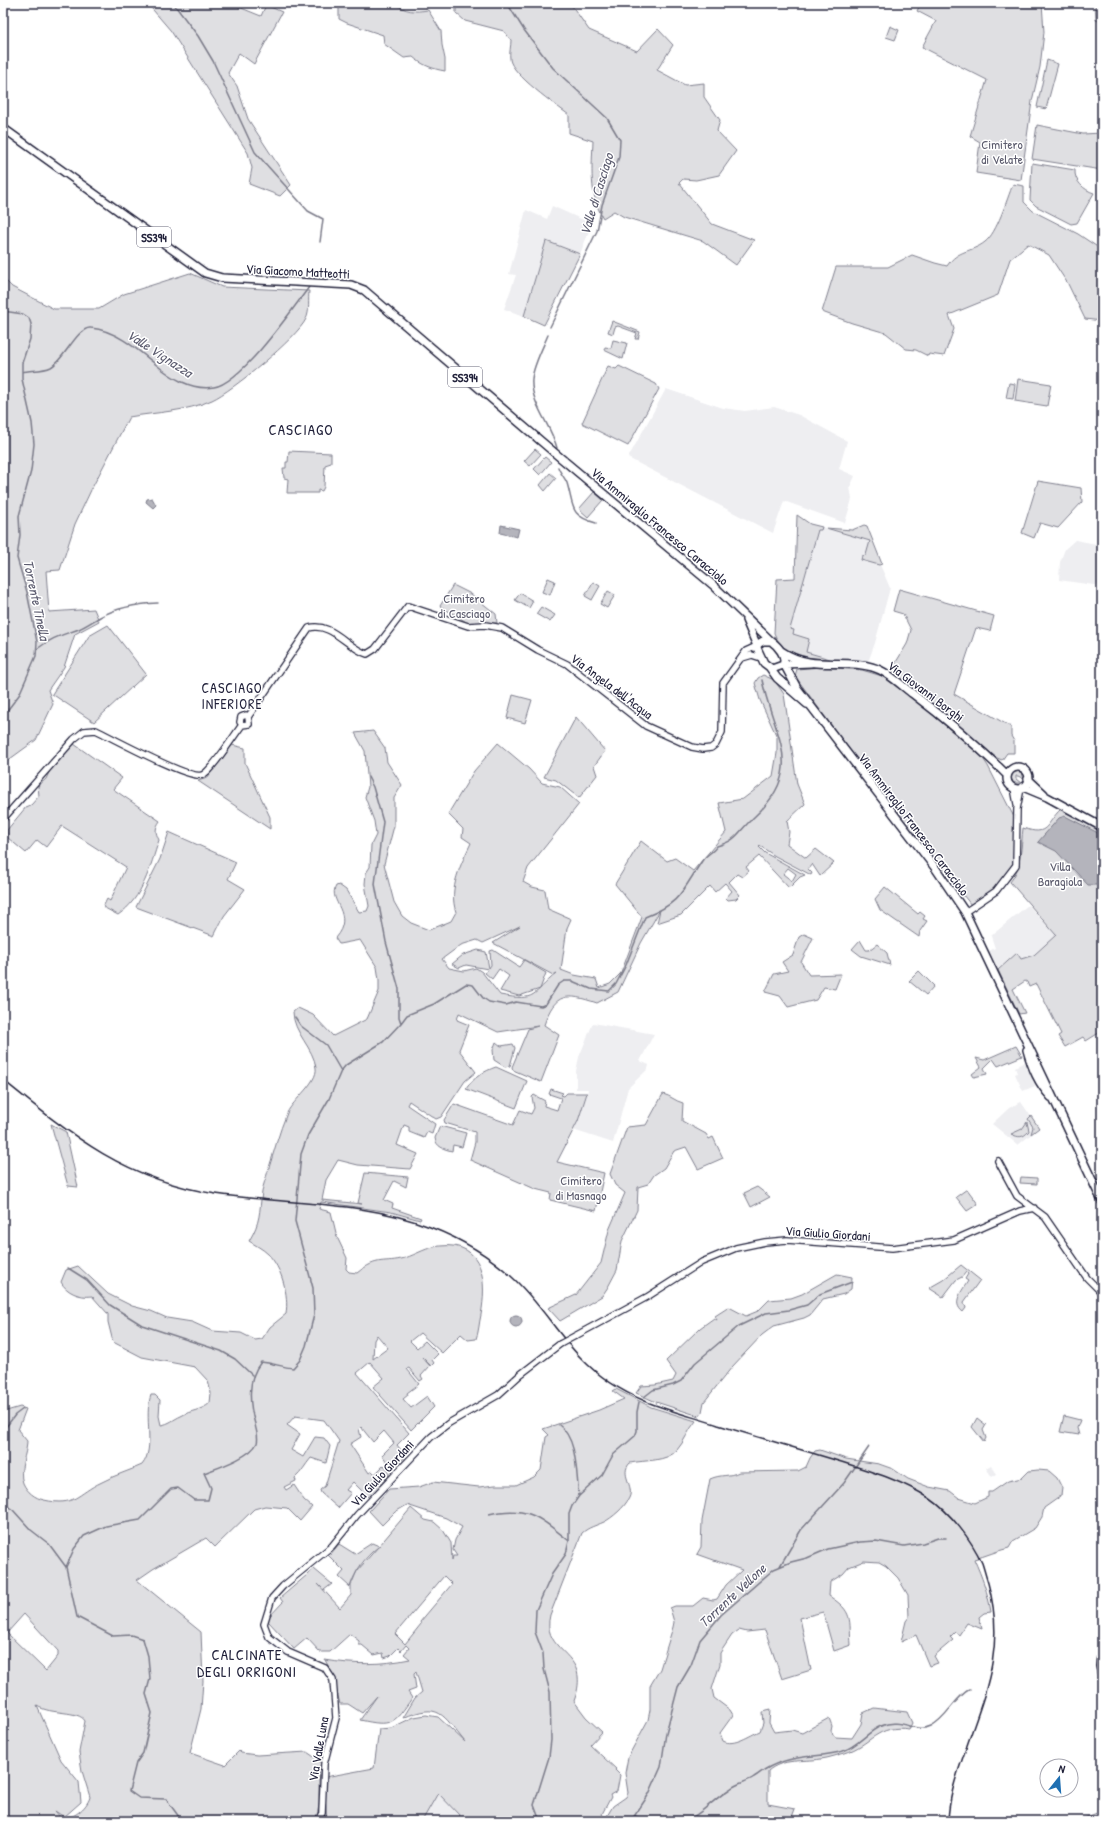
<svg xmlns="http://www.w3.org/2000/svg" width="1105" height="1824" font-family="'Patrick Hand',sans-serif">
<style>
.built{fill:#eeeef1}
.green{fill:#dfdfe2;stroke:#80808e;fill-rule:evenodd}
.water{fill:#b4b4bc;stroke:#7a7a88}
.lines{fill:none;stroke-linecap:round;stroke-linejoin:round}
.stream{stroke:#7a7a88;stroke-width:1.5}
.minor-casing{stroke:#22223b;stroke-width:8}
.major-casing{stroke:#22223b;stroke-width:10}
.minor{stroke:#fff;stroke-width:5.5}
.major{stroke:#fff;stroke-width:7}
.rail{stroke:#22223b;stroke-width:1.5}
.minor-bridge-casing{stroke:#22223b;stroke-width:8;stroke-linecap:butt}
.minor-bridge{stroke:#fff;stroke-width:5.5}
.labels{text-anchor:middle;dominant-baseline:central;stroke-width:3;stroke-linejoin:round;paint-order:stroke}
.shield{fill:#fff;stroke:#646476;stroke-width:1}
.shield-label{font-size:12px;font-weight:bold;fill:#22223b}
.park-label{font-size:13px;fill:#5b5b6d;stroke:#fff}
.street-label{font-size:13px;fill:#22223b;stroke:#fff}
.water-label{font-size:14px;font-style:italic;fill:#5c5c6f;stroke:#fff}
.neighbourhood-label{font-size:14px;letter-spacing:1px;fill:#22223b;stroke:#fff}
.quarter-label{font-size:15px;letter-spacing:1px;fill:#22223b;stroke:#fff}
</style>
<rect width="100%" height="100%" fill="#fff"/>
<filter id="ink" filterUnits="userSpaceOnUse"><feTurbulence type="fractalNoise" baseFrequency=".025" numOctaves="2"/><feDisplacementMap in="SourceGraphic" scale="8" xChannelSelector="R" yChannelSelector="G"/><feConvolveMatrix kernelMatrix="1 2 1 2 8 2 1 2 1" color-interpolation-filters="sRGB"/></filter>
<g filter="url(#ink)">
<path class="built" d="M552 206 592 224 580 254 546 241 524 316 504 309 516 275 509 274 526 210 547 219Z
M666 389 723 408 745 411 774 407 799 415 847 441 839 469 855 476 850 487 852 499 845 523 784 501 773 533 628 458Z
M822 527 870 541 890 588 875 643 868 662 830 659 806 652 790 629 818 530Z
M1075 540 1102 545 1101 586 1059 580 1060 562 1065 549Z
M1028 905 1056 935 1034 955 1021 959 1017 953 998 969 989 951 995 948 991 936Z
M593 1023 654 1034 640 1061 649 1065 648 1069 628 1088 613 1143 573 1130 587 1095 588 1089H576V1071L579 1057Z
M1025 1062 1035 1086 1023 1091 1015 1074 1017 1073 1015 1067Z
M1021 1102 1039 1128 1018 1145 992 1124 1009 1108Z
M991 1465 997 1474 992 1477 986 1468Z
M438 1793 461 1817 462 1821H422Z"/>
<path class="green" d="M147 3H235L234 5 261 16 266 5 282 12 254 64 239 53 228 73 237 86 248 119 291 185 280 196 249 184 252 168 248 153 171 31Z
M333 3H394C406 12 414 12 428 10L441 31 442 45 445 59V71C433 69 422 65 413 57L404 58 384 44 383 35 347 23 339 19V7Z
M456 3H570L589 30 637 51 658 29 673 45 657 70 685 85 704 83V97L720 120 717 131 736 151 719 175 696 180 683 179 679 183 712 224 754 240 736 265 703 241 624 217 614 211 603 218C589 195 592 167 593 141L569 133V115C557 106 511 74 510 59 509 53 511 46 511 40L504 31 465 21 456 13Z
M921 3H1042L1044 32 1040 67 1032 101 1021 180 976 173 980 142 970 136 987 80 922 47 936 21 917 11Z
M1095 3H1102V21L1096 20Z
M890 26 899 30 895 40 886 37Z
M1047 60 1058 64 1046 109 1037 107Z
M1037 125 1083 134 1102 133V170L1032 159Z
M1032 163 1075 170C1074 181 1084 190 1094 193L1077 223 1071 224 1036 206 1030 200Z
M1013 184 1024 186V202L1033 211 1078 234 1102 250V287L1097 288 1102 321 1085 319 1068 284 1049 255 1028 244 1010 259 998 295 949 315 954 329 944 356 929 354 928 356 916 350 906 349 886 333 852 323 822 312 836 267H888L912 255 935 263 947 266C958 249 971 253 985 242 997 233 1007 199 1013 184Z
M546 241 580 254 544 325 524 316Z
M190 273 222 287 309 291C308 299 310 312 306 319 297 338 232 391 212 400 186 412 156 412 129 417L92 488 75 524 60 570 46 571 49 612 94 609 99 621 75 634 64 667 48 690 53 704 36 740 3 764V278L12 287 54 309H99L124 294Z
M612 321 640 332 638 339H635L637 333 618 326 615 327 613 334 608 332Z
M613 340 627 343 623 359 604 350 605 347 611 348Z
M608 366 616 369 619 366 656 384 659 389 628 446 582 423Z
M1018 379 1051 384 1047 406 1015 401Z
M1009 383 1015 384 1013 399 1006 398Z
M535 449 541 454 530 466 524 461Z
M289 451 331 453V463L325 465 324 487 322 491 318 490V493H287L288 479 284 478 283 468H286V462H288Z
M545 457 551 462 540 475 534 469Z
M550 473 556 478 545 491 540 485Z
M1038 481 1081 488 1082 502 1058 528 1040 523 1034 538 1022 533Z
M594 492 603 500 588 517 579 509Z
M797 515 810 524 822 527 821 530H818L790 629 794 630 793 634 809 639 806 652 830 659V661L826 659C804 658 784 657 774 633L777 579 795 578Z
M864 525 867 526 882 564 879 565 861 560 862 556 866 555 870 541 826 528 852 530Z
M548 578 555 581 550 595 542 592Z
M593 582 600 586 592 600 585 596Z
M453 585 471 594 496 614 497 623H468L440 606Z
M899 589 994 616 990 631 976 628 954 694 1011 727V736L1014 741V753H1007L1002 760 997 758 890 672 907 644 911 630 903 614 893 611Z
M608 591 615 595 607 608 600 604Z
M520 593 533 601 529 608 515 600Z
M541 607 555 615 550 622 536 614Z
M108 625 146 674 94 722 52 694 89 636Z
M821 667 862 670 882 676 926 709 982 757 988 766 1015 819 1014 862 1010 870 995 889 971 905 869 776 795 676 797 669Z
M763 675 774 680 784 694 797 784 805 804 787 821 789 832 787 844 806 858 816 849 834 863 820 876 812 864 808 869 812 873 811 875 775 856 760 846 759 847 765 853 805 875 800 877 789 888 759 856 746 867 749 871 742 877 737 874 729 882 740 895 736 899 728 900 726 898 732 891 725 883 715 892 710 886 681 915 657 923 660 910 641 943 618 992 597 1003C567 993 555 992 544 1025L559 1035 541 1082 513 1070 512 1067 528 1029 538 1026 498 1032 459 1013 457 1020 469 1025 459 1050 476 1072 465 1081 441 1117 436 1119 409 1101 407 1105 435 1124 432 1134 427 1132 424 1138 409 1132V1127L404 1125 397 1145 418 1154 410 1169 358 1165 338 1160 326 1180 322 1200 362 1204 358 1203 365 1173 408 1177 406 1187 394 1181 384 1200 393 1204 392 1208 421 1218 420 1220 391 1212 321 1202 319 1209 331 1212 337 1237 347 1258 346 1269 349 1272 357 1273C378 1256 384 1264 405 1258 417 1254 427 1247 440 1246 485 1241 487 1283 481 1315 479 1323 479 1331 476 1339L468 1340 461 1334 442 1353 420 1333 410 1341 417 1348 425 1341 438 1354 432 1360 434 1363 431 1366 422 1357 430 1366 421 1376 423 1379 420 1381 409 1368 407 1369 419 1384 407 1393 408 1395 403 1399 411 1408 427 1396 434 1407 411 1430 373 1387 384 1378 370 1362 357 1373 409 1433 397 1445 406 1456 393 1470 382 1455 394 1443 384 1431 373 1442 361 1427 359 1429 361 1437 350 1444 369 1473 372 1471 375 1474 384 1465 389 1471V1475L370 1497H368L353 1482 346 1490 351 1493 338 1508 321 1493 320 1490 325 1486 339 1441 324 1420 295 1416 287 1425 300 1434 291 1450 303 1457 315 1437 324 1438 330 1446 326 1463 311 1458C305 1465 302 1472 295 1478L296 1481 284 1487 286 1490 294 1485 304 1500 312 1507 300 1521 287 1508 265 1506 254 1509 215 1547 206 1538 153 1569 137 1580 201 1632 203 1681 201 1709 190 1753 225 1765 239 1751 241 1753 257 1755 307 1752 323 1763 319 1781V1805L316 1821H3V1412L20 1407 26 1409 18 1430 27 1441C27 1454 18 1470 23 1483 27 1492 35 1498 44 1500 76 1507 76 1494 102 1482 115 1475 129 1471 142 1465 156 1448 143 1417 151 1395H155L160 1400 159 1416 161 1425C169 1424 174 1419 181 1416 191 1410 201 1411 210 1403L211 1393 208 1381 195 1367 142 1357 113 1342 108 1322V1314L92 1296C80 1298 66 1292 61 1282L66 1270 78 1266 108 1294 132 1306 151 1311 167 1318 192 1322 212 1331 241 1333 255 1340 262 1339 270 1327 286 1314C289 1295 282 1268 268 1254 263 1249 255 1245 249 1241 261 1221 259 1213 262 1192 263 1185 266 1178 268 1171 274 1152 279 1132 287 1113 293 1100 318 1082 316 1068 314 1048 293 1033 293 1012L298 1008 313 1015 333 1036 367 1019 379 991V980L377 967 360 940 339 944 335 938C356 914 327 901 336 886L339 885 346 890 359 912 367 911 369 906 365 884 366 873 370 867 371 845 376 835 374 821 365 797 368 787 365 751 355 733 373 731 385 748 387 762 402 785 394 798V826L384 864 394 902 402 916 411 923 429 930 451 921 456 912C448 889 461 864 471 843L462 837 463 829 448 814 474 771 498 743 529 769 542 783 560 787 579 804 528 868 523 882 532 887 545 890 548 909 571 919 567 928 561 970 574 975 596 979 599 988 610 984 621 973 642 917 615 884 641 841 667 861 675 858 693 871 726 832 719 803 743 799 773 776 777 753V737L760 700 755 683 758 678ZM788 868 796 874 792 881 783 874ZM520 926 493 943 553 975 557 973C531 994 538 1002 500 995L482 972 476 968 464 971 449 968 442 959 461 945 477 940 483 943ZM377 1335 388 1348 373 1359 374 1340ZM24 1614 58 1651V1656L46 1671 7 1633ZM37 1706C51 1715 79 1710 85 1721L79 1752 82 1771 90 1797C87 1808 72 1820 61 1818L55 1811 64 1817 81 1802 79 1782 61 1760Z
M513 695 532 700 525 723 507 718Z
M576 717 605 751 594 766 597 775 579 798 556 780 544 777Z
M74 744 122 778 113 789 160 821C155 828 155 832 159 840 150 867 143 898 118 915L103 907 107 899 110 901 126 867 62 826 46 847 37 840 26 853 8 838 7 830 26 807 31 805 39 796 38 786 46 779 51 768 71 745Z
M232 745 245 748V763L270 817V829L198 781 207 778Z
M1018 771 1022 773 1024 779 1018 776H1016V779L1021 783H1013L1011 778 1013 773Z
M1061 809 1102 831V1031L1086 1041 1083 1037 1065 1047 1058 1036 1061 1034 1036 984 1029 987 1027 982 1025 981 1013 989 1025 1013 1019 1014 998 970 1017 953 1021 959 1034 955 1056 935 1010 882C1022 869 1021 844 1023 828 1049 837 1045 824 1061 809Z
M169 832 236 862 228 879 245 889 224 916 214 936 136 907 160 859Z
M885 887 918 914 920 912 925 916 923 919 927 921 920 931 919 937 880 910 875 899Z
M804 934 813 938 801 962 809 975 841 974 835 989 824 987 816 1000 788 1007 780 996 765 992 774 974 788 971 782 962 793 955 799 937Z
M860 940 866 950H869L877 944 887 953 890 965 861 956 852 949Z
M478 950 486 952 489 968 491 965 490 951 493 950 519 967 524 960 546 973 540 989 519 996 500 991 509 976 499 969 492 979 485 973 488 969 466 965 459 968 452 964 463 955Z
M919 971 934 986 926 995 909 981Z
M496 1042 501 1046 513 1044 515 1048 510 1066 505 1067 494 1060 493 1050Z
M1016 1046 1022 1056 998 1066 993 1059 984 1068 987 1074 974 1077 972 1074 981 1067 976 1058 984 1060Z
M496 1067 527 1081 516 1108 466 1089C473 1078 484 1071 496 1067Z
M551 1089 563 1093 561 1095 564 1096 567 1093H587L578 1121 557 1162 604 1173 596 1211 550 1200 551 1193 535 1189 470 1160 475 1142V1132L445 1123 444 1120 454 1104 513 1125 520 1110 531 1114 534 1108 532 1097 534 1095 545 1101 544 1106 557 1110 561 1098 549 1094Z
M663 1094C671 1096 675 1101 683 1103L682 1121 706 1134 709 1139 713 1137 723 1158 698 1169 686 1147 674 1151 664 1168 654 1175 648 1184 638 1187 637 1210 622 1241 617 1270 608 1287 602 1296 560 1321 548 1308 576 1295 601 1263 609 1230 625 1193 615 1185 610 1174 627 1127 646 1125Z
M1031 1116 1039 1128 1031 1134 1033 1127 1028 1119Z
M1027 1122 1029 1131C1023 1138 1019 1138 1011 1134L1022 1129Z
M51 1124 66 1132 78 1187 68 1186Z
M440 1126 466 1133 462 1147 453 1145 452 1151C444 1149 436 1147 435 1138Z
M1021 1177 1037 1178V1184L1020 1183Z
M757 1187 770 1197 751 1207 744 1193Z
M967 1189 978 1204 967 1211 956 1197Z
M961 1265 980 1280 964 1302 966 1308 963 1312C951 1303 962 1291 968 1281L965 1279 968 1274 966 1272 962 1277 956 1280 943 1297 929 1288 943 1280Z
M837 1274 852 1277 851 1289 844 1294 823 1299 810 1315 804 1318 774 1326 762 1335 732 1367 704 1402 702 1412 699 1416 656 1402 636 1393 641 1386 655 1385 673 1381 676 1375 666 1361 700 1328 714 1318 717 1320 715 1316 729 1307 746 1316 758 1311 769 1300 791 1298 802 1294Z
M616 1389 651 1407 696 1421C688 1430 685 1441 677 1450 667 1462 645 1460 630 1463 619 1474 635 1486 629 1498 625 1507 612 1518 604 1522 595 1526 589 1527 582 1533L550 1615C542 1647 575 1651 578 1676 579 1685 577 1693 574 1701L586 1717 602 1732 590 1745 616 1769 615 1770 620 1775 617 1791 610 1795 611 1797 602 1814 604 1817 601 1821H462L461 1817 438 1793 422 1821H327L324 1783 325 1777 374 1768 379 1729 391 1728 414 1717 426 1715 438 1717 465 1742C442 1714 440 1702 403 1718L415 1698 422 1692 416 1672 414 1674 416 1689 408 1692 412 1698C394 1724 392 1727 360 1720L377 1696 362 1713 348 1704H340L332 1673 325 1660C354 1665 381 1665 410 1659L404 1654 409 1648 406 1645 401 1651 398 1648 390 1656 384 1658 383 1653 374 1655 362 1645H359V1641L350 1634 330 1652H320L307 1638 294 1649 268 1621V1618L283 1602 280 1598 314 1569 332 1584 324 1590 318 1584 340 1608 351 1595V1585L357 1571 378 1547C365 1557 355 1571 350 1587L339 1577 344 1571 329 1556 339 1544 355 1554 372 1543 379 1546 411 1508 425 1520 434 1522 443 1530 451 1543 452 1560 453 1556H457L453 1550 455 1540 462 1527 446 1518 407 1505 395 1512 382 1525 369 1511 389 1489 419 1487 433 1482 479 1487 495 1485H516L534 1477 541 1470 546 1437 549 1435 543 1429 599 1410 624 1399 613 1391ZM444 1576 452 1584 420 1622 421 1624 405 1644 395 1634Z
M1064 1416 1080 1420 1077 1428 1079 1435 1060 1432Z
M977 1418 986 1425 983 1430 986 1438 984 1442 972 1427Z
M820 1450 846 1459 879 1464 893 1469 908 1479 929 1487 950 1491 959 1498 975 1503 988 1497V1492H992L1008 1481 1022 1478 1029 1471 1038 1470 1049 1471 1057 1478 1062 1488 1061 1496 1044 1508 1042 1517 1035 1528 1013 1541 1009 1548C996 1551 986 1556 974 1559 982 1577 988 1593 991 1612L984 1613 979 1617 982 1629 967 1623 959 1635 955 1632 950 1637 953 1640 934 1656 938 1663 929 1666 916 1635 901 1642 906 1621 909 1617 908 1595 898 1578 886 1566 879 1562 864 1561 849 1567 843 1574 830 1582 829 1596C854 1612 849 1619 851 1645L834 1651 823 1612 800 1618 811 1670 782 1679 765 1630 747 1632 739 1630 732 1635 720 1653V1664L712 1689 714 1698 730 1710 733 1715 720 1733 723 1741C734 1747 750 1735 760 1731L763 1723 762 1712 770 1710 769 1723 774 1732 792 1730 802 1733 829 1718 832 1726 831 1731 835 1737 852 1738 861 1724 863 1713 874 1708 907 1712 912 1723 909 1729C877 1724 871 1745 845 1753 837 1755 829 1758 821 1759 803 1762 783 1758 768 1771V1804L795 1809 792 1817 788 1821H604L613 1806 626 1797 628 1793 625 1773 628 1757 648 1720 650 1710V1686L660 1669 673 1627 674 1622 670 1608 675 1606H693L703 1598 713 1600 717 1599 726 1585 742 1570 697 1554 701 1547 702 1521 710 1479C721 1474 729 1477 739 1472L798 1471 806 1467 810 1458 815 1451Z
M1102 1811V1821H1078L1079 1820Z"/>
<path class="water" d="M152 498 156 505 153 508 146 502 147 499Z
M501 525 519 529 517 537 500 533Z
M1065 816 1102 835V885H1088L1056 851 1038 842 1059 818Z
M510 1321a6 6 0 1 1 12 0a6 6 0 1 1-12 0Z"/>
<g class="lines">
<path class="stream" d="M173 3 198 36 213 61 255 152 308 211 323 219 320 242
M507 3 524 30 553 68 607 118 620 140 619 157 602 205 597 231 550 327
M3 311 23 314 29 318 31 324 30 339 22 363V379L32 423 34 444 31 471 19 516 20 535 17 558 27 592 37 642 36 656 19 695 3 716
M548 335C543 347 533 366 532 379 530 403 551 425 557 448
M22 372C31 370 43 371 51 367 64 360 78 326 91 328 115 330 137 349 154 363 171 377 191 391 214 387 241 383 292 310 309 287
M558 467C560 473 565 478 567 483 574 506 569 516 596 523
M37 649C53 637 60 636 79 629 86 626 93 621 100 617 118 607 137 604 158 603
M368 777 373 787 383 822 375 884 386 942 399 989V1017L401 1023
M295 1017 301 1026 326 1045 341 1071
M68 1268 87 1280 110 1305 142 1325 221 1351 235 1359 252 1375
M644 1397 653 1390 673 1385 681 1381 695 1363 739 1326 766 1313 789 1310 807 1305 820 1294 852 1282
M559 1425C578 1439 576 1474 579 1496
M3 1431 15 1415 23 1409
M3 1503 13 1510 31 1530 49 1544 66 1567 77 1617 113 1636 131 1635 143 1639 148 1656 150 1679 146 1694 152 1713 143 1753 136 1763 129 1791 139 1798 166 1799 182 1821
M489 1514C527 1505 539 1517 568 1540
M780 1566 801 1530 844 1483 869 1447
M66 1567 74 1549 84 1536 106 1526 140 1520 171 1489 178 1488 194 1500H208L211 1488 204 1473C217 1468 251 1457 257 1443 259 1436 256 1431 255 1424 249 1404 247 1379 261 1362 273 1363 282 1367 293 1368L300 1360 306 1346 314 1315 313 1288 295 1221 301 1154 308 1135 329 1099 341 1071 346 1065 383 1042 401 1023 407 1015 434 1004 466 984 473 985 483 998 489 1002 506 1005 516 1002 541 1006 546 1004 558 985 564 981H572L591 989 609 991 616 984 626 965 645 917C681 903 682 891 702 861 706 854 713 853 717 846 738 840 737 833 752 819 808 769 774 738 762 680
M635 1816 648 1821
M540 1821 534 1805 549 1757 551 1740 550 1692 544 1669 543 1653 535 1632 536 1610 552 1574 566 1554 569 1541V1514L572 1506 579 1496 602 1475 613 1455 635 1436 637 1431V1412L639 1402
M631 1821 649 1794 661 1767 666 1733 678 1687 691 1665 700 1640 721 1615 774 1569 791 1562 807 1558 828 1549 860 1542 876 1541 904 1546 923 1543 938 1538H946
M686 1821C703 1813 714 1799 730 1789 737 1783 747 1782 754 1777 758 1775 761 1772 764 1770 791 1753 817 1759 843 1751 858 1746 867 1732 881 1726 902 1717 915 1734 931 1726 947 1718 954 1698 970 1689"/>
<g class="minor-casing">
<path id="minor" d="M742 658 752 655 761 658
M248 717 309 628C332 622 346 647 367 654L375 649 408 606 468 626 485 625 502 628 538 650 567 664 646 726 692 747 703 749 711 748 716 744 722 732 723 683 746 651 757 646
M242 725 240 722 241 717 246 715 248 717
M242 725 249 724 248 717
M1014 788 1017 804
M3 819 74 739 84 731 96 730C112 738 190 780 202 775 211 772 235 734 242 725
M965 912 996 891 1016 865 1017 809 1021 788
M998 1161 1017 1196 1045 1217 1087 1278 1102 1293
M575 1336 647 1297 702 1262 736 1248 765 1242 787 1240 892 1248 954 1240 1020 1211 1034 1208
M1102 1636 1099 1666 1102 1679
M318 1821 322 1813 324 1764 336 1718 333 1680 325 1668 288 1652 269 1637 264 1624 272 1598 283 1586 332 1546 357 1515 431 1437 449 1423 498 1395 521 1374 560 1344"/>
</g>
<g class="major-casing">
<path id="major" d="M3 128 205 273 222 278 351 285 364 290 556 454 713 585 771 641
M746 620 757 646
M763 641H771C778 646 787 656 783 665L772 669 764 663 757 648 758 644Z
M781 651C812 672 841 658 872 667 887 671 901 685 913 694 946 719 978 746 1007 775
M811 663 784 664 797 688 936 869 965 912 1102 1201
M770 668 777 678 807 704
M1007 778a11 11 0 1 1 22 0a11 11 0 1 1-22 0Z
M1028 779 1044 794
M1023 787 1047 797 1102 827
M1027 1050C1032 1068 1038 1083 1051 1097"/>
</g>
<use href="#minor" class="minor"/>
<use href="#major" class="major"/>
<path class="rail" d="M3 1080C72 1136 125 1180 216 1194 287 1205 363 1200 430 1227 461 1239 490 1256 513 1278 539 1302 557 1333 581 1358 599 1377 621 1391 645 1401 668 1411 694 1417 718 1425 756 1436 794 1448 832 1459 866 1470 900 1479 929 1498 951 1513 971 1539 982 1563 984 1569 986 1577 988 1583 1007 1651 983 1697 962 1760 955 1780 949 1799 948 1821"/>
<g class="minor-bridge-casing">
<path id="minor-bridge" d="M560 1344 575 1336"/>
</g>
<use href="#minor-bridge" class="minor-bridge"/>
</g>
</g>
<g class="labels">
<g class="shield">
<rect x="137" y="227" width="34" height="20" rx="3"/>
<rect x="448" y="367" width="34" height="20" rx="3"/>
</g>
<g class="shield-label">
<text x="154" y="237">SS394</text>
<text x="465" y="377">SS394</text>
</g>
<g class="park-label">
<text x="1002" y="144">Cimitero<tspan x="1002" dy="15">di Velate</tspan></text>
<text x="464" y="598">Cimitero<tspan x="464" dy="15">di Casciago</tspan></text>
<text x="1060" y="866">Villa<tspan x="1060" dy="15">Baragiola</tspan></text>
<text x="581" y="1180">Cimitero<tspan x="581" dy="15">di Masnago</tspan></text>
</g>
<g class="street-label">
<text transform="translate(298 271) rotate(3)">Via Giacomo Matteotti</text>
<text transform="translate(660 526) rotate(40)">Via Ammiraglio Francesco Caracciolo</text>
<text transform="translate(612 686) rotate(37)">Via Angela dell'Acqua</text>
<text transform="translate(926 691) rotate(37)">Via Giovanni Borghi</text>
<text transform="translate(914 824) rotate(53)">Via Ammiraglio Francesco Caracciolo</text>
<text transform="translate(828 1233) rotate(4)">Via Giulio Giordani</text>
<text transform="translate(382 1473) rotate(-47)">Via Giulio Giordani</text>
<text transform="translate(318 1749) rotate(-80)">Via Valle Luna</text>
</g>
<g class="water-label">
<text transform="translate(596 194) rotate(-73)">Valle di Casciago</text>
<text transform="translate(160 353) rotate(33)">Valle Vignazza</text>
<text transform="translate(37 600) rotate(78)">Torrente Tinella</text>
<text transform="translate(732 1595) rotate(-43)">Torrente Vellone</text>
</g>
<g class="neighbourhood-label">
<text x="232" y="687">CASCIAGO<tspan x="232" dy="16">INFERIORE</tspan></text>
</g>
<g class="quarter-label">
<text x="301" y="429">CASCIAGO</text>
<text x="247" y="1654">CALCINATE<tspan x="247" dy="17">DEGLI ORRIGONI</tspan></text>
</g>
</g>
<rect width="1105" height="1824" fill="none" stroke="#fff" stroke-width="16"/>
<rect x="8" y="8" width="1089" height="1808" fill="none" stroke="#22223b" stroke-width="1.5" filter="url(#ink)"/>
<g transform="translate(1059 1778) rotate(17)"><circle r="19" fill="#ffffff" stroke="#a7a7b1"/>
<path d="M0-3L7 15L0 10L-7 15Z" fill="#1f6fb2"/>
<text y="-6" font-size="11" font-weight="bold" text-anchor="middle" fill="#22223b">N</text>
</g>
</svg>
